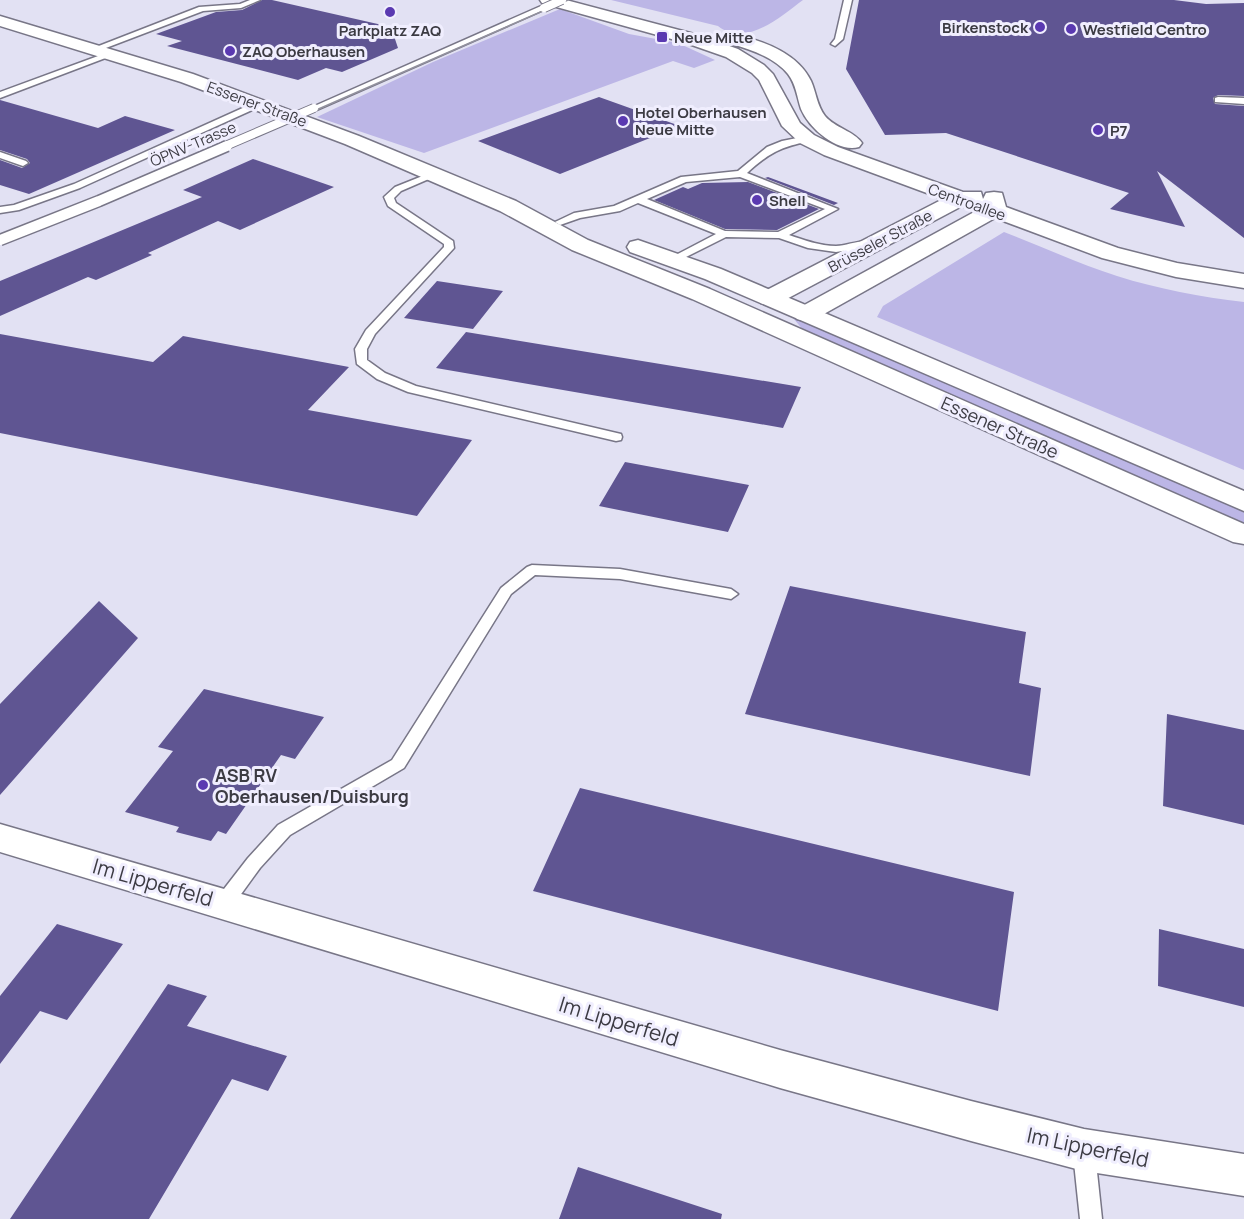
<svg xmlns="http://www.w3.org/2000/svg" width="1244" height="1219" font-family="Manrope,sans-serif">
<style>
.green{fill:#bcb6e6}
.building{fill:#5f5592}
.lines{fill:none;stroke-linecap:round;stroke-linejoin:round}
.lane-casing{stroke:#787687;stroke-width:3}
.street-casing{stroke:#787687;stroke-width:3}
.secondary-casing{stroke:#787687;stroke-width:3}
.primary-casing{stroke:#787687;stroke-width:3}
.lane{fill:#fff;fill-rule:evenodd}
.street{fill:#fff;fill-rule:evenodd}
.secondary{fill:#fff;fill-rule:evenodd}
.primary{fill:#fff;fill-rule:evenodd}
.tram{stroke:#92919e;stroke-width:1.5}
.lane-bridge-far1-casing{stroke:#787687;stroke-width:10;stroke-linecap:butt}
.lane-bridge-casing{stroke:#787687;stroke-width:13;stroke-linecap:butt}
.lane-bridge-far1{stroke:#fff;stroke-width:8}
.lane-bridge{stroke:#fff;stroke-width:10}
.poi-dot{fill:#5a39b1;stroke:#f0eefe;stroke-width:2}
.labels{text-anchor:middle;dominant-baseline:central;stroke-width:6;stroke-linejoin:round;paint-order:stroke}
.far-poi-label{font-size:15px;font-weight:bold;fill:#3c3b43;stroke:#f0eefe;text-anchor:start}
.far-street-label{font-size:15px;fill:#3c3b43;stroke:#f0eefe}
.street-label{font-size:18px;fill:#3c3b43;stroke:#f0eefe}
.poi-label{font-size:18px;font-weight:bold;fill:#3c3b43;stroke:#f0eefe;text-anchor:start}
.near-street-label{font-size:21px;fill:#3c3b43;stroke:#f0eefe}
</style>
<rect width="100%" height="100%" fill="#e2e1f3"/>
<path class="green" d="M611 0H803C780 17 746 48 718 26Z
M560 9 629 34 678 43 715 60 694 68 673 61 424 153 317 117 433 62Z
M1004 232C1041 246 1079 264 1117 276 1158 289 1201 297 1244 302V470L877 317 883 306Z
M797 317 1244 510V525L804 331 793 318Z"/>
<path class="building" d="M262 0H272L391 27 398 48 342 72 326 68 298 80 167 46 182 41 156 34 216 12 242 10Z
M859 0H1174L1206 4 1244 3V96L1218 95 1213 98 1215 104 1244 106V238L1157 171 1185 227 1110 209 1129 193 946 133 885 135 846 69Z
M599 97 680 126 560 174 478 141Z
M0 100 98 128 125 116 175 130 29 194 0 185V160L22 168 30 163 27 159 0 150Z
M253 159 334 187 240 230 218 221 148 253 152 255 96 280 88 277 0 316V281L202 197 183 190Z
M768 177 838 203 834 205 765 178Z
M748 182 819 209 777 230 725 229 654 200 683 187 688 189 702 183Z
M437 281 503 291 473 329 404 318Z
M466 332 801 387 783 428 436 368Z
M0 334 153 362 183 336 349 367 308 410 472 440 417 516 0 433Z
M625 462 749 485 728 532 599 506Z
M790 586 1026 632 1019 683 1041 688 1030 776 745 714Z
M99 601 138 638 0 795V704Z
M204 689 324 717 295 759 281 755 226 834 218 831 211 841 176 832 179 827 125 812 173 751 158 747Z
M1167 714 1244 730V825L1163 806Z
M580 788 1014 892 998 1011 533 891Z
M57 924 123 944 67 1020 40 1011 0 1064V996Z
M1159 929 1244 949V1007L1158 986Z
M168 984 207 996 187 1026 287 1056 268 1091 232 1079 149 1219H10Z
M578 1167 722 1214 721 1219H559Z"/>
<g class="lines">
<g class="lane-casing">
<path id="lane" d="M250 0H260L241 8 203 11 98 51 91 49 199 7 240 4Z
M844 0H852L843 39 835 46 831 44 835 39Z
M541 6 548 8 317 110 310 108Z
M109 52 116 54 0 98V92Z
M1218 97 1244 98V104L1215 102V98Z
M258 101 261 102V106L80 188 19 210 0 213V207L14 205 74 184Z
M807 136 812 139 810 141C781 147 770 152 747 173L838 209 789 235C804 240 820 246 836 246 848 246 865 237 874 244L873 246 836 252 808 248 779 238 726 237 676 262 671 259 672 257 716 234 638 203 620 211 580 218 560 225 555 222 574 213 614 206 681 177 738 171 767 147 782 141ZM740 177 825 209 778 232 725 231 647 199 686 182Z
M0 152 26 161 28 163 23 166 0 158Z
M430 173 438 175 401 191 394 198 396 203 453 241 454 248 375 334 367 349V360L385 373 416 386 621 434 622 437 621 440 616 441 408 392 377 379 357 364 355 349 366 330 444 247V244L388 206 384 197 395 187Z
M532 565 620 569 731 589 738 594 731 599 620 579 535 575 511 594 404 768 290 835 260 868 231 908 224 911 217 908 215 903 217 898 248 858 278 825 392 760 501 588 527 567Z
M1084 1143 1092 1146 1095 1153 1102 1219H1080L1073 1153 1076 1146Z"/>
</g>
<g class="street-casing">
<path id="street" d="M0 824 780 1050 971 1101 1084 1129 1244 1154V1196L1084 1171 971 1141 780 1088 0 852Z"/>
</g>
<g class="secondary-casing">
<path id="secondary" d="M540 0H566L698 35 738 49 764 65 773 74 800 123 814 135 838 147 963 192H981L983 199 986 193 994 192 1002 193 1006 207 1118 248 1177 263 1244 274V288L1176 277 1102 258 995 218 815 319 806 321 797 319 794 314 797 309 976 211 962 206 779 303 770 305 761 303 758 298 761 293 943 199 824 155 800 143 782 126 759 80 752 73 726 57 686 43 542 3Z
M738 35C766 42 798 54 811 81 816 92 817 106 825 116 835 128 854 131 862 143L859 147C837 153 809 128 801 109 797 97 796 84 788 74 775 58 752 50 732 44L729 40 732 36Z"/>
</g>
<g class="primary-casing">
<path id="primary" d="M0 16 193 74 359 136 516 201 588 240 710 289 1244 524V544L1233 542 692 299 572 250 500 211 345 144 181 82 0 26Z
M638 240 721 269 1244 491V511L705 279 630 252 627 247 630 242Z"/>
</g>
<use href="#lane" class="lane"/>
<use href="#street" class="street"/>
<use href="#secondary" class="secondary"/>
<use href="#primary" class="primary"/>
<path class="tram" d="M0 243 135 189 568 0"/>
<g class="lane-bridge-far1-casing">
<path id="lane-bridge-far1" d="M544 8 562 0
M223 147 314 108"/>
</g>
<g class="lane-bridge-casing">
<path id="lane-bridge" d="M0 240 99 201 227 146"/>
</g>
<use href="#lane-bridge-far1" class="lane-bridge-far1"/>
<use href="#lane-bridge" class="lane-bridge"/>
</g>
<g class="poi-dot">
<circle cx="390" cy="12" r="6"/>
<circle cx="1040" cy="27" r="6"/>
<circle cx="1071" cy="29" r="6"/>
<rect x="656" y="31" width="12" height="12" rx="3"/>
<circle cx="230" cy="51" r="6"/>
<circle cx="623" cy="121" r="6"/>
<circle cx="1098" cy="130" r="6"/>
<circle cx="757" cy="200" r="6"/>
<circle cx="203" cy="785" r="6"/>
</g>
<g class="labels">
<g class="far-poi-label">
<text x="1028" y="27" text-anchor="end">Birkenstock</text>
<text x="1083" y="29">Westfield Centro</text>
<text x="390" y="30" text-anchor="middle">Parkplatz ZAQ</text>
<text x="674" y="37">Neue Mitte</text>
<text x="242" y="51">ZAQ Oberhausen</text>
<text x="635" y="112">Hotel Oberhausen<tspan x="635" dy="17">Neue Mitte</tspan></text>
<text x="1110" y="130">P7</text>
<text x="769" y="200">Shell</text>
</g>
<g class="far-street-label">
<text transform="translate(257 104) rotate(20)">Essener Straße</text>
<text transform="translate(193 144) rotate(-23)">ÖPNV-Trasse</text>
<text transform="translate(967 202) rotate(20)">Centroallee</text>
<text transform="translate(880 241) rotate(-28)">Brüsseler Straße</text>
</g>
<g class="street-label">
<text transform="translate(1000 427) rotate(24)">Essener Straße</text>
</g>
<g class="poi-label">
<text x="215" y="775">ASB RV<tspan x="215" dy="21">Oberhausen/Duisburg</tspan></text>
</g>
<g class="near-street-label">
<text transform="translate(153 882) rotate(16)">Im Lipperfeld</text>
<text transform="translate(619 1021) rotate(17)">Im Lipperfeld</text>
<text transform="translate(1088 1147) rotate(12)">Im Lipperfeld</text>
</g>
</g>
</svg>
